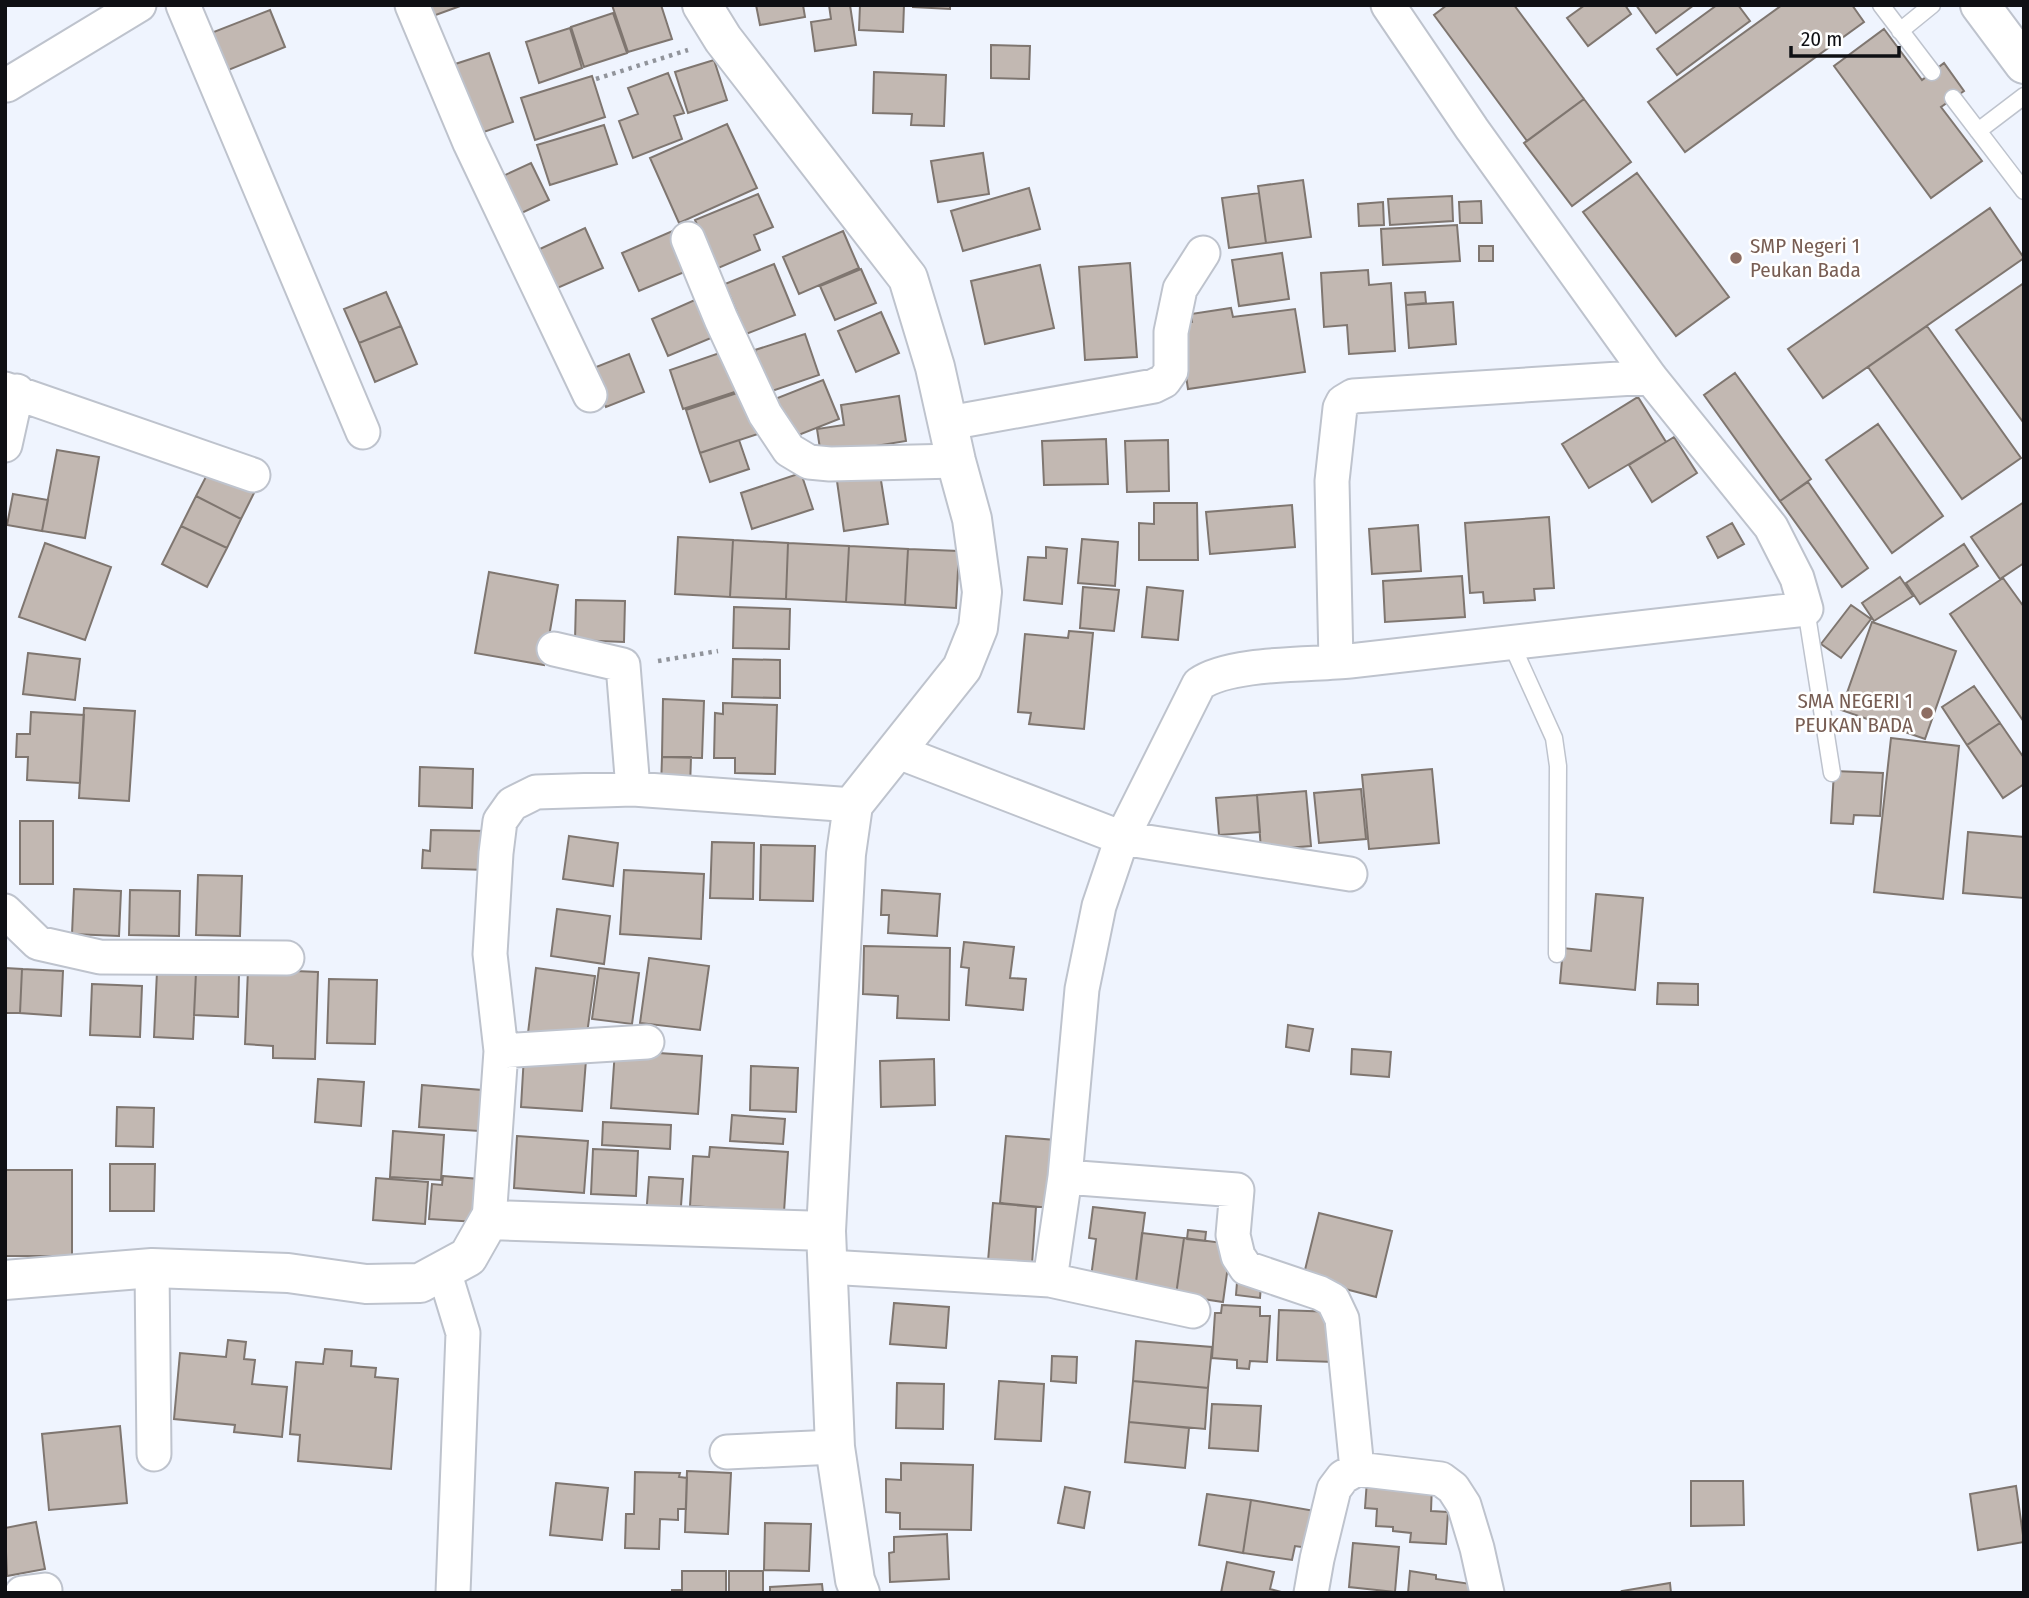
<svg xmlns="http://www.w3.org/2000/svg" width="2029" height="1598" font-family="'Fira Sans Condensed',sans-serif">
<style>
.building{fill:#c2b8b2;stroke:#7f7670;stroke-width:2}
.lines{fill:none;stroke-linecap:round;stroke-linejoin:round}
.service-casing{stroke:#bec3cd;stroke-width:19}
.minor-casing{stroke:#bec3cd;stroke-width:37}
.tertiary-casing{stroke:#bec3cd;stroke-width:42}
.path{stroke:#91949b;stroke-width:4.5;stroke-dasharray:3.5 5;stroke-linecap:butt}
.service{stroke:#fff;stroke-width:16}
.minor{stroke:#fff;stroke-width:33}
.tertiary{stroke:#fff;stroke-width:38}
.education-dot{fill:#8d6e63;stroke:#fff;stroke-width:2.5}
.labels{text-anchor:middle;dominant-baseline:central;stroke-width:5;stroke-linejoin:round;paint-order:stroke}
.education-label{font-size:21px;fill:#785e54;stroke:#fff;text-anchor:start}
</style>
<rect width="100%" height="100%" fill="#eff4fe"/>
<path class="building" d="M416 5H463L422 20Z
M612 5H661L672 39 628 52Z
M756 5H803L805 17 760 25Z
M829 5H850L856 45 815 51 811 22 831 19Z
M860 5H904L903 32 859 30Z
M913 5H950V9L913 7Z
M1447 5H1514L1584 99 1527 141 1434 15Z
M1585 5H1625L1631 14 1588 46 1567 18Z
M1636 5H1694L1656 33Z
M1717 5H1738L1750 21 1677 75 1657 49Z
M1782 5H1852L1864 22 1685 152 1648 102Z
M270 10 285 47 221 73 206 35Z
M613 13 627 53 584 67 571 27Z
M570 28 582 68 539 83 526 42Z
M1884 29 1922 80 1944 63 1964 91 1941 107 1982 161 1931 198 1834 66Z
M991 45 1030 46 1029 79 991 78Z
M489 53 513 122 469 137 446 67Z
M714 60 727 100 688 113 675 72Z
M874 72 946 75 944 126 911 125 912 114 873 113Z
M668 73 684 113 674 116 682 139 633 158 619 121 638 114 628 88Z
M592 76 605 117 535 140 521 98Z
M1584 99 1631 162 1572 206 1524 143Z
M727 124 757 188 679 223 650 158Z
M604 125 617 164 550 185 537 145Z
M983 153 989 194 938 202 931 161Z
M531 163 549 200 509 219 490 182Z
M1637 173 1729 297 1676 336 1583 212Z
M1303 180 1311 237 1266 243 1258 186Z
M1029 188 1040 229 963 251 951 211Z
M1259 193 1266 243 1229 248 1222 198Z
M758 194 773 227 754 235 760 250 716 269 695 220Z
M1452 196 1453 221 1390 225 1388 199Z
M1481 201 1482 223H1460L1459 202Z
M1383 202 1384 225 1359 226 1358 204Z
M1990 208 2024 258 1823 398 1788 349Z
M1457 225 1460 261 1383 265 1381 229Z
M585 228 603 268 546 293 529 254Z
M677 229 694 268 639 291 622 253Z
M843 231 859 268 799 294 783 257Z
M1479 246H1493V261H1479Z
M1282 253 1289 299 1239 306 1232 260Z
M1130 263 1137 357 1085 360 1079 267Z
M774 264 795 315 746 334 725 284Z
M1040 265 1054 328 985 344 971 281Z
M861 269 876 303 835 320 820 286Z
M1368 270 1369 285 1391 283 1395 351 1349 354 1347 325 1324 327 1321 273Z
M2024 283V422H2023L1956 330Z
M386 292 401 326 359 343 344 309Z
M1425 292 1426 303 1406 305 1405 293Z
M706 295 723 333 668 356 652 319Z
M1453 302 1456 344 1409 348 1406 305Z
M1231 308 1233 317 1295 309 1305 372 1188 389 1180 336 1184 323 1192 322 1191 314Z
M881 312 899 353 856 372 838 331Z
M401 326 417 364 375 382 359 343Z
M1927 326 2021 458 1962 499 1868 367Z
M805 334 819 375 769 392 755 350Z
M734 348 747 388 683 409 670 370Z
M629 354 644 392 606 407 591 369Z
M1735 373 1811 479 1780 501 1704 395Z
M823 380 839 419 791 438 775 399Z
M749 389 764 432 700 453 686 410Z
M899 396 906 441 821 455 817 429 844 425 841 405Z
M1638 397 1666 442 1589 488 1562 444Z
M1878 424 1943 516 1892 553 1826 460Z
M1674 437 1697 473 1652 502 1629 465Z
M1106 439 1108 484 1044 485 1042 441Z
M739 440 749 469 710 482 700 453Z
M1168 440 1169 491 1127 492 1125 441Z
M57 450 99 457 85 538 42 531Z
M879 468 888 524 844 531 836 474Z
M210 469 255 491 241 519 196 496Z
M801 473 813 509 752 529 741 493Z
M1808 482 1868 568 1842 587 1780 501Z
M13 494 48 500 42 531 7 525Z
M196 496 241 519 227 548 181 526Z
M2024 502V563L2000 579 1971 537Z
M1154 503H1197L1198 560H1139V523L1154 524Z
M1292 505 1295 547 1210 554 1206 512Z
M1549 517 1554 588 1534 589 1535 600 1484 603 1483 592 1470 593 1465 523Z
M1732 523 1744 544 1718 558 1707 537Z
M1418 525 1421 571 1372 574 1369 529Z
M181 526 227 548 207 587 162 564Z
M678 537 733 540 730 597 675 594Z
M1082 539 1118 542 1115 586 1078 583Z
M733 540 788 543 786 599 730 597Z
M45 543 111 567 85 640 19 617Z
M788 543 849 546 846 602 786 599Z
M1964 544 1978 566 1920 604 1906 583Z
M849 546 908 549 905 605 846 602Z
M1046 547 1067 549 1062 604 1024 600 1028 557 1046 558Z
M908 549 959 551 956 608 905 605Z
M489 572 558 585 544 665 475 653Z
M1462 576 1465 617 1385 622 1383 581Z
M1900 577 1913 596 1874 621 1862 603Z
M2003 578 2024 607V722L1950 614Z
M1083 587 1119 590 1114 631 1080 628Z
M1147 587 1183 591 1178 640 1142 637Z
M576 600 625 601 624 642 575 640Z
M1851 605 1871 619 1841 658 1821 644Z
M734 607 790 609 789 649 733 648Z
M1872 622 1956 651 1925 739 1841 710Z
M1069 631 1093 633 1084 729 1029 724 1031 713 1018 712 1025 634 1068 638Z
M28 653 80 659 75 700 23 694Z
M733 659 780 660V698L732 697Z
M1974 686 2000 723 1967 745 1942 707Z
M663 699 704 701 702 758 662 757Z
M723 703 777 705 775 774 735 773V758H714L715 713 723 714Z
M84 708 135 711 129 801 79 798Z
M31 712 84 715 80 783 27 780 28 757H16L17 734H30Z
M2000 723 2024 758V784L2003 798 1967 745Z
M1891 738 1959 746 1943 899 1874 892Z
M662 757H691L690 788 661 787Z
M420 767 473 769 472 808 419 806Z
M1432 769 1439 843 1369 849 1362 775Z
M1834 771 1883 773 1880 816 1854 815 1853 824 1831 823Z
M1361 789 1366 839 1319 843 1314 793Z
M1306 791 1311 846 1261 850 1257 795Z
M1257 795 1260 832 1219 835 1216 798Z
M20 821H53V884H20Z
M431 830 488 831 487 870 422 868 423 850 430 851Z
M1968 832 2024 837V898L1963 893Z
M569 836 618 843 613 886 563 879Z
M712 842 754 843 753 899 710 898Z
M761 845 815 846 813 901 760 900Z
M624 870 704 874 701 939 620 934Z
M198 875 242 876 240 936 196 935Z
M74 889 121 891 119 936 72 934Z
M130 890 180 891 179 936 129 935Z
M882 890 940 894 937 936 888 933 889 915H881Z
M1596 894 1643 898 1635 990 1560 983 1563 948 1591 951Z
M557 909 610 916 604 964 551 956Z
M964 942 1014 947 1010 978 1026 979 1023 1010 966 1005 969 968 961 967Z
M864 946 950 948 949 1020 897 1018 898 996 863 994Z
M649 958 709 966 700 1030 640 1023Z
M5 968 22 969 20 1013H5Z
M536 968 595 976 586 1041 528 1033Z
M599 968 639 973 632 1024 592 1019Z
M22 969 63 971 61 1016 20 1013Z
M248 969 318 972 315 1059 273 1058V1046L245 1044Z
M157 971 196 972 193 1039 154 1037Z
M196 972 239 974 238 1017 194 1015Z
M329 979 377 980 375 1044 327 1043Z
M1658 983 1698 984V1005L1657 1004Z
M92 984 142 986 140 1037 90 1035Z
M1288 1025 1313 1029 1309 1051 1286 1047Z
M1352 1049 1391 1052 1389 1077 1351 1074Z
M615 1050 702 1056 698 1114 611 1108Z
M524 1055 586 1060 582 1111 521 1107Z
M934 1059 935 1105 881 1107 880 1061Z
M751 1066 798 1068 796 1112 750 1110Z
M318 1079 364 1082 361 1126 315 1122Z
M422 1085 482 1090 479 1131 419 1127Z
M117 1107 154 1108 153 1147 116 1146Z
M732 1115 785 1119 783 1144 730 1141Z
M603 1122 671 1125 670 1149 602 1145Z
M393 1131 444 1135 441 1180 390 1177Z
M517 1136 588 1141 584 1193 514 1188Z
M1006 1136 1056 1140 1050 1208 1000 1203Z
M710 1147 788 1152 784 1212 690 1206 693 1156 709 1157Z
M593 1149 638 1151 636 1196 591 1194Z
M110 1164H155L154 1211H110Z
M5 1170H72V1256H5Z
M443 1176 480 1179 477 1222 429 1219 432 1184 442 1185Z
M649 1177 683 1179 680 1219 646 1217Z
M376 1178 428 1182 425 1224 373 1220Z
M993 1203 1036 1207 1032 1264 988 1261Z
M1093 1207 1145 1213 1135 1290 1090 1285 1096 1239 1089 1238Z
M1319 1213 1392 1231 1376 1297 1303 1278Z
M1188 1230 1206 1232 1205 1241 1187 1239Z
M1142 1233 1184 1238 1176 1295 1135 1290Z
M1184 1238 1231 1244 1223 1302 1176 1295Z
M1237 1282 1261 1285 1260 1298 1236 1295Z
M894 1303 949 1307 946 1348 890 1344Z
M1222 1305 1260 1307V1316H1270L1267 1362 1250 1361 1249 1369 1237 1368V1360L1212 1358 1215 1313H1221Z
M1279 1310 1336 1312 1334 1362 1277 1360Z
M228 1340 246 1342 244 1359 255 1360 252 1384 287 1387 282 1437 234 1432 235 1425 174 1419 180 1353 226 1357Z
M1136 1341 1212 1347 1208 1388 1133 1381Z
M325 1349 352 1351 351 1366 376 1368 375 1377 398 1379 391 1469 298 1461 300 1435 290 1434 296 1362 323 1364Z
M1052 1356 1077 1357 1076 1383 1051 1381Z
M999 1381 1044 1384 1041 1441 995 1439Z
M1133 1381 1208 1388 1205 1429 1129 1422Z
M897 1383 944 1384 943 1429 896 1428Z
M1212 1404 1261 1406 1258 1451 1209 1448Z
M1129 1422 1189 1428 1185 1468 1125 1462Z
M120 1426 127 1503 49 1510 42 1434Z
M901 1463 973 1465 971 1530 900 1529V1513L886 1512V1479L901 1480Z
M687 1471 731 1473 728 1534 685 1532Z
M635 1472 680 1473 679 1477 687 1478 686 1509H678V1520L660 1519 659 1549 625 1548 626 1514H634Z
M1367 1480 1432 1484 1431 1511 1448 1512 1446 1544 1410 1542 1411 1533 1393 1531V1527L1376 1526 1377 1509 1365 1508Z
M1691 1481H1743L1744 1525 1691 1526Z
M556 1483 608 1488 602 1540 550 1535Z
M2016 1486 2024 1542 1978 1550 1970 1494Z
M1065 1487 1090 1492 1084 1528 1058 1523Z
M1207 1494 1251 1500 1243 1553 1199 1545Z
M1251 1500 1315 1511 1309 1548 1295 1546 1292 1560 1243 1553Z
M36 1522 45 1569 7 1576 5 1528Z
M765 1523 811 1524 809 1571 764 1570Z
M947 1534 949 1579 890 1582 889 1553 894 1552V1537Z
M1353 1543 1399 1547 1395 1592 1349 1587Z
M1227 1562 1274 1572 1270 1589 1285 1593H1221Z
M682 1571H726V1593H672V1590H682Z
M729 1571H763V1593H729Z
M1410 1571 1436 1575V1579L1478 1585 1477 1593H1408Z
M1670 1583 1671 1593H1623L1622 1591Z
M822 1584 823 1593H770V1587Z"/>
<g class="lines">
<g class="service-casing">
<path id="service" d="M1881 5 1932 72
M1900 31 1932 5
M1953 98 2024 191
M1978 131 2024 96
M1806 609 1832 773
M1511 643 1554 738 1558 766 1557 954"/>
</g>
<g class="minor-casing">
<path id="minor" d="M183 5 363 432
M412 5 470 143 590 395
M7 85 139 5
M688 239 721 319 765 414 789 450 809 462 830 464 956 461
M5 389 253 475
M949 423 1154 386 1164 381 1171 371V332L1180 289 1203 253
M5 445 17 391
M554 649 623 665 633 789
M1336 662 1332 481 1340 408 1343 402 1353 396 1650 377
M896 751 1122 838 1350 874
M5 911 38 943 100 957 287 958
M501 1051 647 1042
M1065 1177 1082 989 1099 906 1122 838 1199 684C1230 662 1310 665 1350 661 1502 644 1654 626 1806 609L1797 578 1771 527 1650 377 1472 129 1388 5
M489 1220 501 1051 490 954 496 853 500 821 512 804 536 792 633 789 853 805
M828 1267 1050 1280 1193 1311
M152 1268 154 1454
M444 1271 463 1333 453 1593
M1050 1280 1065 1177 1237 1190 1233 1235 1238 1256 1246 1268 1320 1293 1333 1300 1342 1319 1357 1469
M727 1452 835 1447
M22 1593 45 1590
M1311 1593 1317 1559 1334 1489 1343 1477 1357 1469 1441 1479 1453 1488 1464 1505 1477 1548 1487 1593"/>
</g>
<g class="tertiary-casing">
<path id="tertiary" d="M702 5 723 39 908 278 935 367 956 461 972 519 982 592 978 628 962 668 853 805 846 854 826 1231 835 1447 855 1580 860 1593
M1980 5 2024 64
M5 1280 152 1268 288 1273 366 1284 420 1283 468 1257 489 1220 826 1231"/>
</g>
<path class="path" d="M596 79 688 50
M658 661 718 651"/>
<use href="#service" class="service"/>
<use href="#minor" class="minor"/>
<use href="#tertiary" class="tertiary"/>
</g>
<g class="education-dot">
<circle cx="1736" cy="258" r="7"/>
<circle cx="1927" cy="713" r="7"/>
</g>
<g class="labels">
<g class="education-label">
<text x="1750" y="246">SMP Negeri 1<tspan x="1750" dy="24">Peukan Bada</tspan></text>
<text x="1913" y="701" text-anchor="end">SMA NEGERI 1<tspan x="1913" dy="24">PEUKAN BADA</tspan></text>
</g>
</g>
<rect width="2029" height="1598" fill="none" stroke="#0f1014" stroke-width="14"/>
<path d="M1791 46v10h108v-10" fill="none" stroke="#0f1014" stroke-width="3.5"/>
<text x="1801" y="46" font-size="21" fill="#0f1014" stroke="#ffffff" stroke-width="5" paint-order="stroke">20 m</text>
</svg>
